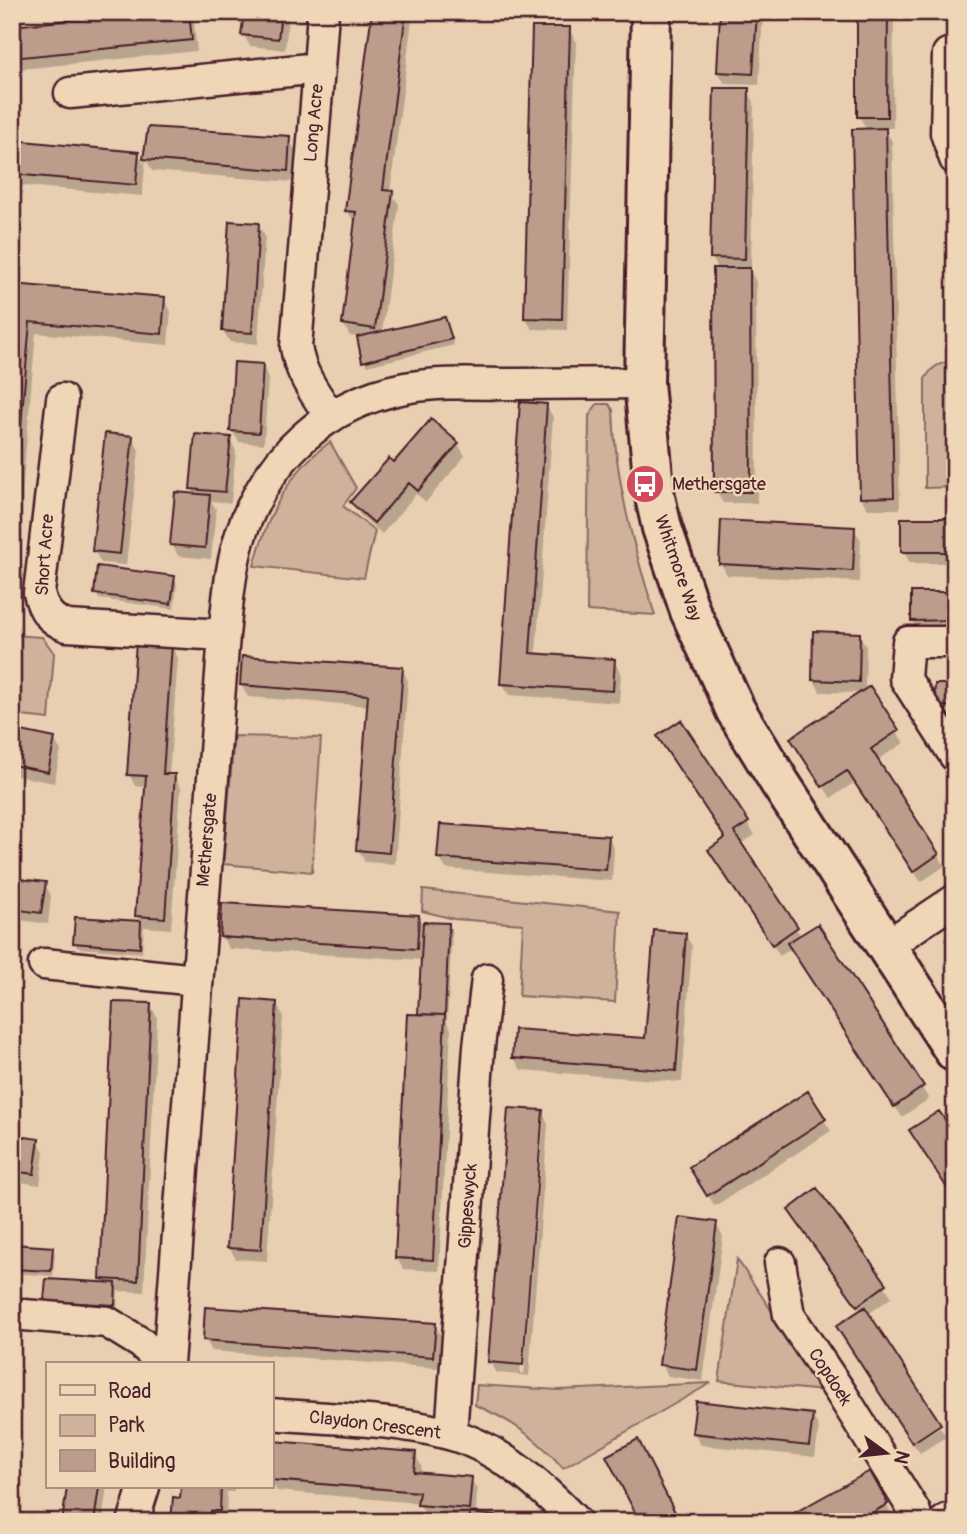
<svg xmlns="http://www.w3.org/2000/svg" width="967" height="1534" font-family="Pangolin,sans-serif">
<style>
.green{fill:#ceb29c;stroke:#8c6864;stroke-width:2}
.shadow{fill:#0003;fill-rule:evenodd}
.building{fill:#bc9d8c;stroke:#4a1f2b;stroke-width:2}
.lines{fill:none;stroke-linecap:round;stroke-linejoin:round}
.street-casing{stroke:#4a1f2b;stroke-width:35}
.secondary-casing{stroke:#4a1f2b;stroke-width:44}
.street{stroke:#efd6b7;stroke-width:30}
.secondary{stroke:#efd6b7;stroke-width:38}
.labels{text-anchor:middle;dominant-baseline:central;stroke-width:5;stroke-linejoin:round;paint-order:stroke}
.street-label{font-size:18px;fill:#4a1f2b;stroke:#efd6b7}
.poi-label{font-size:18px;fill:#4a1f2b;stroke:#efd6b7;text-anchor:start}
</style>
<rect width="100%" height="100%" fill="#e8cfb1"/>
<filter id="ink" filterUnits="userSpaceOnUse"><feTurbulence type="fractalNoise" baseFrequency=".0143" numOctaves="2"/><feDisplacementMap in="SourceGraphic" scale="14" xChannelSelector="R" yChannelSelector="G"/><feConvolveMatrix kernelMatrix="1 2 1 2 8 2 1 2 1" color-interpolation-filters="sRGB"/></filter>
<g filter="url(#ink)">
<path class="green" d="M948 362 955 363V487L925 488V379C931 369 936 364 948 362Z
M597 404H609L613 410C615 481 634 549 655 615L587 611 589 416Z
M330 442 356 488 343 506 375 531 364 578 254 566C267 516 287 473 330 442Z
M12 635 42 637 54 653 49 719 12 715Z
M234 736 321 738 312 872 223 864Z
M423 890 620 911 615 1002 519 996 523 924 454 919 422 911Z
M737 1259 825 1391 719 1381Z
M711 1383 563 1468C538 1439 511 1420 475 1405L477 1385 559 1390Z"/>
<path class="shadow" d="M189 12 194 22 197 51 12 70V28Z
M246 12H289L285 50 250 46 243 34Z
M373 12H413L390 192 399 204 382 333 444 319 454 345 367 366 359 337 350 336 343 324 357 223 354 222 347 210Z
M542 12H571V18L544 16Z
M722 12H763L759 85 725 84 718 72Z
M859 12H894L893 128H884L892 141 900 509H868L861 498 867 130 859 116Z
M569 29 576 41 567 330 532 329 525 318Z
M748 90 754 102 751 272 756 282 757 503H723L716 491 719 270 712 258Z
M149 128 289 138 295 150 293 182 152 171 146 159 142 196 12 185V142L138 153 144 164Z
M258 225 265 236 258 344 230 342 223 331Z
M12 286 164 299 171 311 168 345 36 333 12 607Z
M262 365 268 377 264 444 239 442 232 431Z
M546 405 553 417 536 655 614 661 621 673 619 703 509 695 502 683Z
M431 421 458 444 465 456 426 502 416 494 382 534 359 514 352 502 394 465Z
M132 438 139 450 126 565 101 563 94 551Z
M230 439 236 451 231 503 211 501 216 509 211 559 178 556 172 544 197 496 192 488Z
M955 520V563H910L903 551Z
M854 529 861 540 859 582 727 575 721 563Z
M174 578 177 583 174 609 99 599 96 594Z
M955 594V625H915L912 620Z
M859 634 866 646 865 691 869 688 904 743 876 761 945 866 921 882 855 782 831 798 799 750 862 693 820 692 814 680Z
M171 646 178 658 169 776H174L181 788 171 929 144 927 142 953 78 948 75 943 77 919 141 923 137 916 147 787 135 786 129 774Z
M402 669 408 681 395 864 365 862 358 850 369 706 248 697 241 685Z
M955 686V711H939L936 706Z
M681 723 755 835 740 844 801 936 817 926 929 1099 902 1117 792 948 780 956 718 862 727 839Z
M12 731 54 739 61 751 54 783 12 775Z
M608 837 614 849 612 881 446 869 439 858Z
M12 880 45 884 51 896 48 924 12 919Z
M418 916 424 928 448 925 452 930 447 1022 451 1029 439 1271 403 1269 396 1257 420 1016 423 960 229 949 222 937Z
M685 935 692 946 682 1082 521 1070 514 1058 647 1040Z
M276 1003 283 1015 267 1261 236 1259 229 1248Z
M150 1005 157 1017 144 1292 118 1291 117 1310 49 1306 46 1300 105 1285 101 1279Z
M542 1112 548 1124 529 1376 497 1373 490 1362ZM540 1121H544L524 1374 520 1373Z
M824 1120 831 1131 715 1206 698 1180Z
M12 1137 38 1140 44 1152 40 1185 12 1181Z
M817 1191 892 1297 867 1315 861 1311 797 1222Z
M716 1224 723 1236 703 1381 668 1376 661 1364Z
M12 1246 52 1248 55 1254 53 1276 12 1273Z
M435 1325 442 1337 439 1368 212 1351 205 1339Z
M812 1416 819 1427 815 1457 701 1445 694 1433Z
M940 1427 946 1437 920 1453 913 1444Z
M12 1437 15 1441 12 1459Z
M273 1442 415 1454 421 1466V1474L471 1479 477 1490 476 1516 471 1520 426 1516 419 1503 277 1491 271 1482Z
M869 1474 893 1516 883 1522H781Z
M69 1487H107L102 1522H64Z
M182 1487H234V1492H227L226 1522H173L182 1500Z"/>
<path class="building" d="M150 12H189L192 40 12 58V26Z
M244 12H281L278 39 241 35Z
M372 12H406L383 190 393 191 375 329 342 324 356 212 345 211Z
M720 12H757L753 74 717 72Z
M857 12H888L887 117H857Z
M532 27H570L562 319 524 318Z
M714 88H749L745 259 710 258Z
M148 127 290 136 288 171 143 159Z
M886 128 894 497 860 498 852 129Z
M12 140 139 152 136 185 12 174Z
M229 221 259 223 252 333 222 331Z
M713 268H750L751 492H714Z
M12 284 165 297 162 334 30 322 12 527Z
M445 317 452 339 362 362 357 337Z
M234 362 263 364 259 433 230 431Z
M520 402 547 404 530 653 615 659 613 691 500 684Z
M431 419 459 443 418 491 409 483 374 523 350 502 389 458 394 462Z
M105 433 133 436 120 554 92 551Z
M195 434 231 437 225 492 190 489Z
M175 492 210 495 205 548 170 545Z
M901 518H955V552H901Z
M721 520 855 527 853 571 719 564Z
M97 566 175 576 171 604 94 594Z
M911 592H955V620L911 621Z
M813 631 860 633 859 682 812 680Z
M136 641 172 644 163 774H175L165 918 135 916 146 776 127 775Z
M242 656 403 667 389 853 356 850 368 695 240 685Z
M935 684H955V706H934Z
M870 686 899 730 871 749 939 854 913 872 847 771 822 787 790 738Z
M681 720 749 822 734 832 798 927 772 945 708 850 725 838 657 736Z
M12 729 55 738 48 772 12 765Z
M440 824 609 836 606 870 437 858Z
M12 878 46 882 41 913 12 909Z
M222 903 419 915 417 949 220 937Z
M75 917 141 921 140 948 73 943Z
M423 922 449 923 445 1015 418 1014Z
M818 924 924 1086 894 1107 787 943Z
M654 930 686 933 676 1071 512 1058 514 1029 645 1038Z
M243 999 277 1002 261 1250 227 1248Z
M113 1002 151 1003 138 1281 100 1279Z
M407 1014 445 1015 433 1260 395 1258Z
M808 1091 826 1119 707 1196 689 1167Z
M508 1108 543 1110 523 1365 488 1362Z
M939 1111 955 1134V1200L909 1130Z
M12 1135 39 1139 34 1174 12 1171Z
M817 1188 887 1284 857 1306 788 1210Z
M679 1217 717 1222 697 1370 659 1365Z
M12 1244 53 1247 51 1271 12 1269Z
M46 1279 116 1283 115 1305 44 1301Z
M205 1307 436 1323 433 1357 203 1340Z
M865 1307 941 1424 912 1443 836 1326Z
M696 1401 813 1414 809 1446 692 1433Z
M638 1439 680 1522H640L606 1456Z
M272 1441 416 1452 414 1472 472 1477 469 1509 417 1505 419 1492 271 1480Z
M870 1471 888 1504 855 1522H778Z
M67 1487H99L94 1522H62Z
M181 1487H221L220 1511H211L210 1522H171L173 1497 180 1498Z
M470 1513 524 1519V1522H469Z"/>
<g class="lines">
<g class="street-casing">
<path id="street" d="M948 54 946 133 955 159
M319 68 323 12
M70 93 319 68 296 347C300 374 316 395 331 417
M62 399 39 593C43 610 50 620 67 626L224 635
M955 642H908L905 678 955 756
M886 946 955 900
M44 964 196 980
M780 1263 789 1315 841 1393 915 1512 917 1522
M12 1314 107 1322 141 1343 164 1364
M168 1364 224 635C228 601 230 565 242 531 269 456 326 403 405 388 442 381 480 384 517 384 559 384 601 383 644 383
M271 1414C330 1419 392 1419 449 1434 498 1447 542 1486 576 1522
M451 1434 479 1047 487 979
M133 1522 144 1487
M944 1522 948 1519"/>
</g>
<g class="secondary-casing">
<path id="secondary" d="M651 12 644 383 655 497 662 528 690 611 736 711 780 783 955 1052"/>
</g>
<use href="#street" class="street"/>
<use href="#secondary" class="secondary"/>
</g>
</g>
<defs>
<g id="bus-disc" transform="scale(2.0125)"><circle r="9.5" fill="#d1495b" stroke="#efd6b7"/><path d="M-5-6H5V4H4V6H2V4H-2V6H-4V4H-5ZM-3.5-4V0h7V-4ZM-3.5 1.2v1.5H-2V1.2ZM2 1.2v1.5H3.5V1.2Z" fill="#fff"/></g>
</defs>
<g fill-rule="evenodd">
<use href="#bus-disc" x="645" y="484"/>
</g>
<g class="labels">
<g class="street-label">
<text transform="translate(314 123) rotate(-85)">Long Acre</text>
<text transform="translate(45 555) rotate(-86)">Short Acre</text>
<text transform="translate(678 568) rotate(71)">Whitmore Way</text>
<text transform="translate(207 840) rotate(-85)">Methersgate</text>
<text transform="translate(468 1206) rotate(-86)">Gippeswyck</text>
<text transform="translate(830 1377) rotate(57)">Copdoek</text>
<text transform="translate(375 1425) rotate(7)">Claydon Crescent</text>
</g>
<g class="poi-label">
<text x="672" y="484">Methersgate</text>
</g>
</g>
<rect width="967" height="1534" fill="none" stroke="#efd6b7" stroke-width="42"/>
<rect x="21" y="21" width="925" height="1492" fill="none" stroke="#4a1f2b" stroke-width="2.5" filter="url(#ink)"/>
<rect x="46" y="1362" width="228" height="126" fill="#efd6b7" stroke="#ad8d7f" stroke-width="2"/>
<rect x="60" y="1385" width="35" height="10" fill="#efd6b7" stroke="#ad8d7f" stroke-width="2"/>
<text x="108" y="1398" font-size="21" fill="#4a1f2b">Road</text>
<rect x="60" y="1415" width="35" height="21" fill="#ceb29c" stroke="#ad8d7f" stroke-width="2"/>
<text x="108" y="1432" font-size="21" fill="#4a1f2b">Park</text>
<rect x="60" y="1450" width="35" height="21" fill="#bc9d8c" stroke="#ad8d7f" stroke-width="2"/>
<text x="108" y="1468" font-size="21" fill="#4a1f2b">Building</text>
<g transform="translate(886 1453) rotate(105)" stroke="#efd6b7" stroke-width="5" paint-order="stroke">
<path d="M0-5L12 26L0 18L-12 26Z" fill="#4a1f2b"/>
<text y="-10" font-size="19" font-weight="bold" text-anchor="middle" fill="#4a1f2b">N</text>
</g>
</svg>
